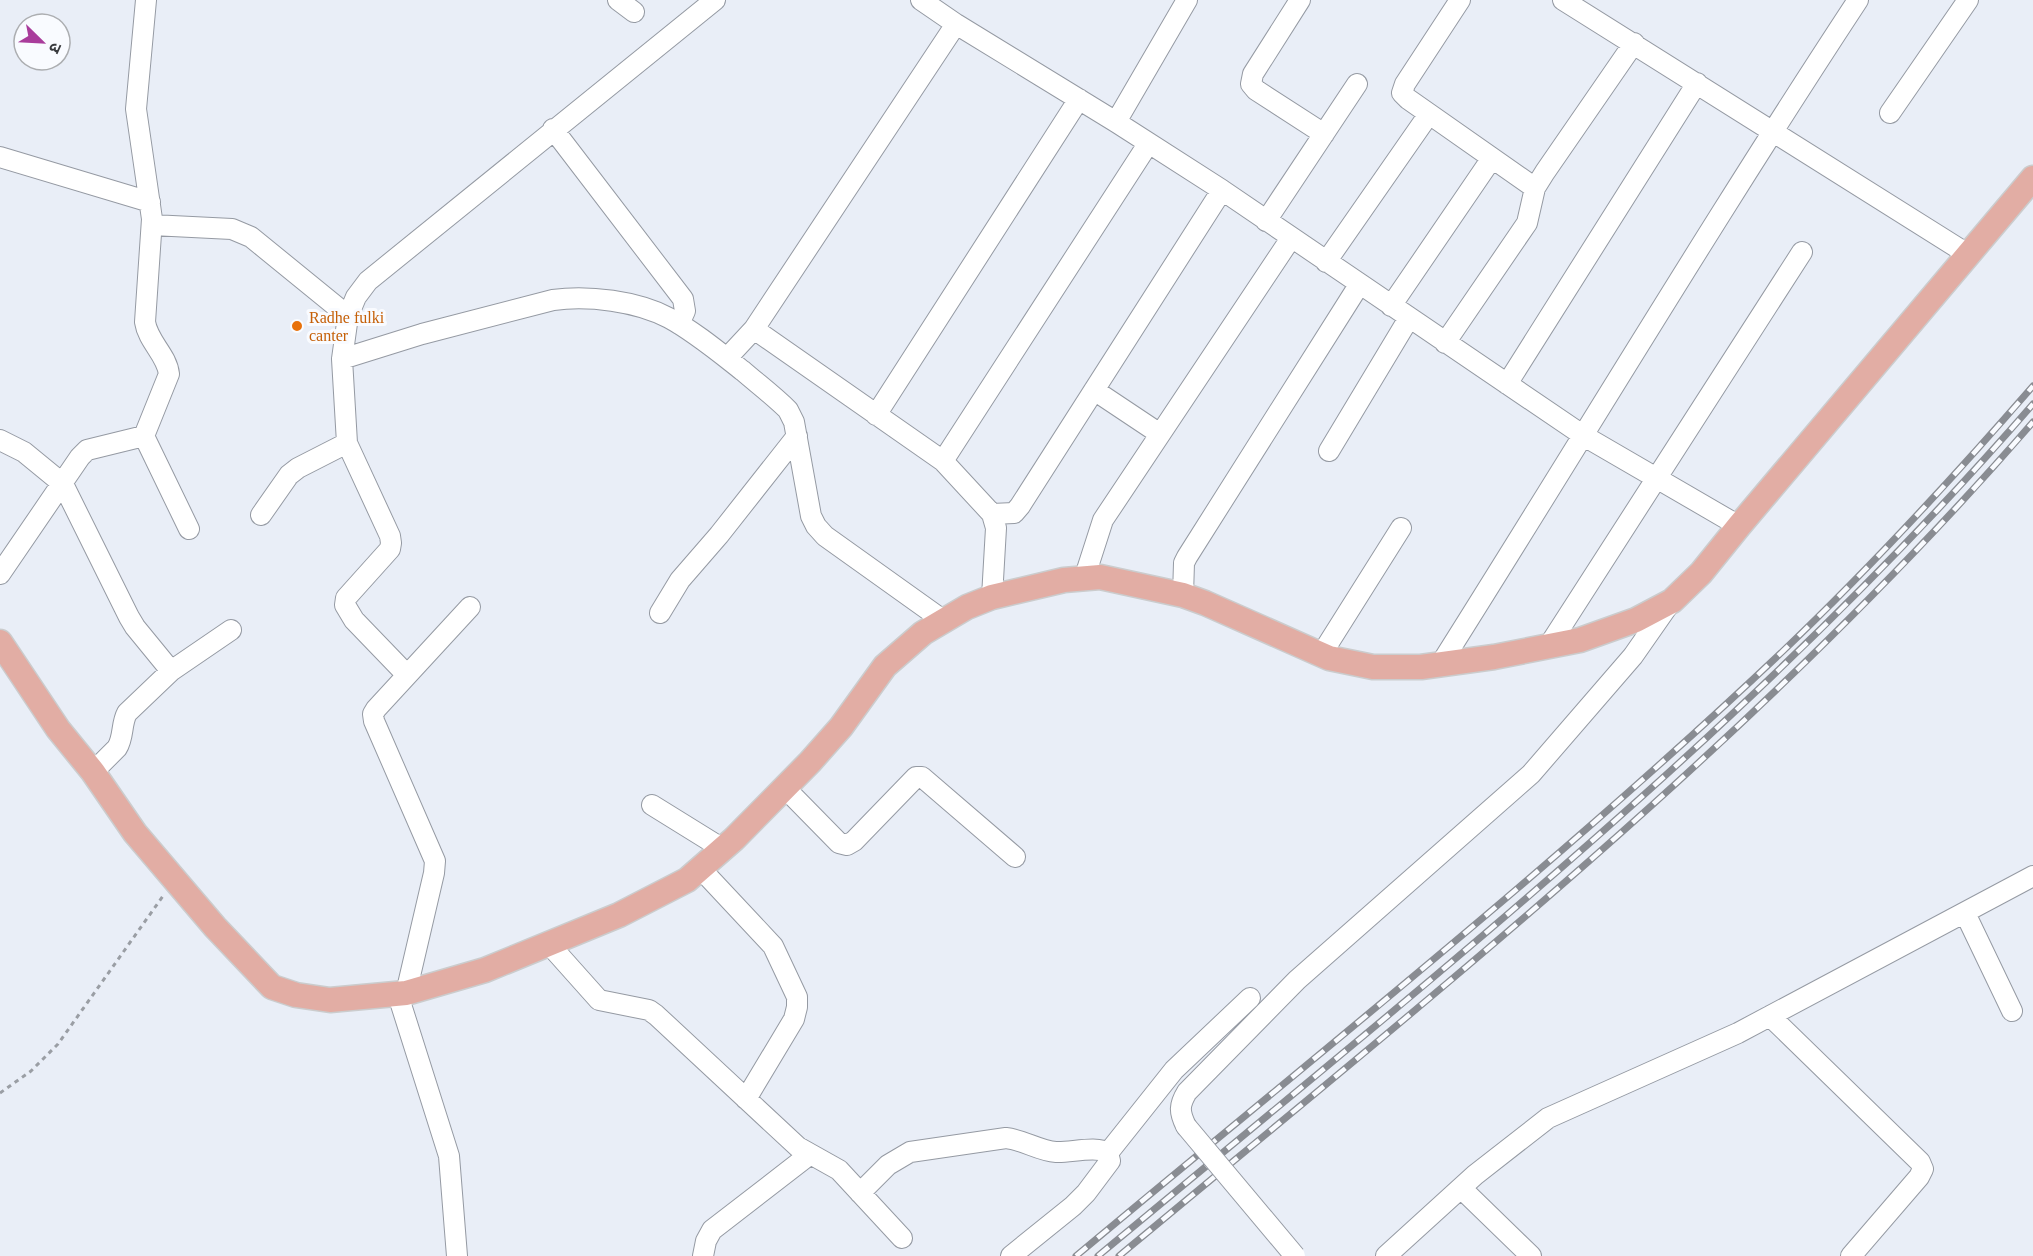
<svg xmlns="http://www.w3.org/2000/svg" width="2033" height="1256" font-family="'Times New Roman','Noto Sans Devanagari',serif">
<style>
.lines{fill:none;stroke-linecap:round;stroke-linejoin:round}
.minor-casing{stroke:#959aa3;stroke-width:22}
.major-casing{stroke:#cbcccd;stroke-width:27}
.path{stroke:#9a9ea4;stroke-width:3;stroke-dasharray:4.5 4.5;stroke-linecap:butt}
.minor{stroke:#fff;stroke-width:20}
.major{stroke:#e2ada4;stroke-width:24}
.rail-casing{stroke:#898c92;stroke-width:7}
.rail{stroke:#f9fbff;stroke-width:4.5;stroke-dasharray:14;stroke-linecap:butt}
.minor-bridge-casing{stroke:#959aa3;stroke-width:22;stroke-linecap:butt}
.minor-bridge{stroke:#fff;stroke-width:20}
.food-dot{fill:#e8710a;stroke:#f9fbff;stroke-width:2}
.labels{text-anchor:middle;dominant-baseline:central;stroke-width:6;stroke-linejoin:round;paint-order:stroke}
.food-label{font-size:16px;fill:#c56008;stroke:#f9fbff;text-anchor:start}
</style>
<rect width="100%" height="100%" fill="#e9eef7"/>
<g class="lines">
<g class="minor-casing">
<path id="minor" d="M618 0 634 12
M921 0 956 24 1116 122 1222 190 1584 436 1739 526
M1300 0 1253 74 1251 84 1256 90 1324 134
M1460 0 1405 84 1402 93 1408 99 1535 188
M1563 0 1969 255
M1890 113 1968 0
M1116 122 1187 0
M553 129 683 299 685 311 679 324
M0 157 150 202
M1266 221 1357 84
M152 225 232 229 251 237 348 316
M1326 262 1429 114
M1391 306 1492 158
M754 329 943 461 992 514 996 528 992 597
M1445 343 1527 223 1535 188 1545 172 1634 43
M727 358 754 329 956 24
M342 359 422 334 553 300C588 295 637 301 669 318 695 332 720 353 743 371 758 384 774 396 788 410L794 422 811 516 816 526 825 536 944 621
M1507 384 1697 83
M1094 390 1160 434
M876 415 1079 99
M144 436 189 529
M0 440 24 452 63 484 129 617 135 627 171 671
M1329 451 1409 318
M943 461 1148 144
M992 514 1014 513 1020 506 1222 190
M261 515 289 475 298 468 347 443
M0 574 80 457 87 450 144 436 169 374C167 355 148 342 145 322L152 219 136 109 146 0
M1084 579 1103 520 1291 238
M1183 595 1184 563 1187 557 1359 285
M660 613 680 580 719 535 797 436
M1548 647 1802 252
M1321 655 1401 528
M1440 665C1580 443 1714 219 1858 0
M407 675 354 620 345 605 346 598 390 549 391 543 390 536 347 443 342 359 348 316 356 297 368 281 715 0
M93 772 117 748C124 737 121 724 127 713L171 671 231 630
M785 788 839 843 847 845 854 841 916 777H922L1015 857
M652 805 723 849
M700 868 773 946 797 997V1007L794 1019 746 1099
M1965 913 2012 1011
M549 944 599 1000 649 1010 656 1015 798 1147 839 1170 902 1238
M406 993 434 873 435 861 374 721 373 714 376 709 470 607
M398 995 449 1156 457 1256
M1770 1016 1920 1162 1923 1169 1919 1177 1851 1256
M1186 1126C1179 1112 1179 1105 1187 1092L1297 980 1531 774 1633 656 1670 603
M1108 1153 1174 1070 1250 998
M1461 1188 1531 1256
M860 1193 888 1165 910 1152 1006 1138C1024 1140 1039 1151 1056 1152 1070 1153 1097 1145 1108 1153L1110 1161 1086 1193 1073 1206 1011 1256
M703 1256 706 1241 712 1230 809 1155
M1386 1256 1475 1175 1548 1118 1738 1033 2033 876"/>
</g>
<g class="major-casing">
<path id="major" d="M0 642 58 729 93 772 135 833 215 927 272 987 296 995 330 1000 406 993 485 970 619 915 687 880 734 839 810 762 841 727 885 666 923 633 967 607 992 597 1064 580 1100 577 1183 595 1205 603 1329 658 1373 667H1421L1494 657 1580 640 1636 620 1672 601 1701 573 1739 526 2033 178"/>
</g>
<path class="path" d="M0 1093 31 1071 58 1044 163 896"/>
<use href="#minor" class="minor"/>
<use href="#major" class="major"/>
<g class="rail-casing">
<path id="rail" d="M1076 1256C1314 1057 1558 864 1783 651 1871 567 1954 477 2033 386
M1098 1256C1422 986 1756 724 2033 404
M1119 1256C1436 992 1762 735 2033 422"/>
</g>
<use href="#rail" class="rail"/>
<g class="minor-bridge-casing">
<path id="minor-bridge" d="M1186 1126 1295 1256"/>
</g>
<use href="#minor-bridge" class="minor-bridge"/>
</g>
<circle class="food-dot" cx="297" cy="326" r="6"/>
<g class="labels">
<g class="food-label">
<text x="309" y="317">Radhe fulki<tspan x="309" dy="18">canter</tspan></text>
</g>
</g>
<g transform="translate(42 42) rotate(114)"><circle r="28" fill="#f9fbff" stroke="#acaeb1" stroke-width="1.5"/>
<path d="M0-4.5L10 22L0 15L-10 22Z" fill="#a93c9b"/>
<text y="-9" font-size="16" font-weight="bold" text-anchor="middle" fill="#383a3d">उ</text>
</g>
</svg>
